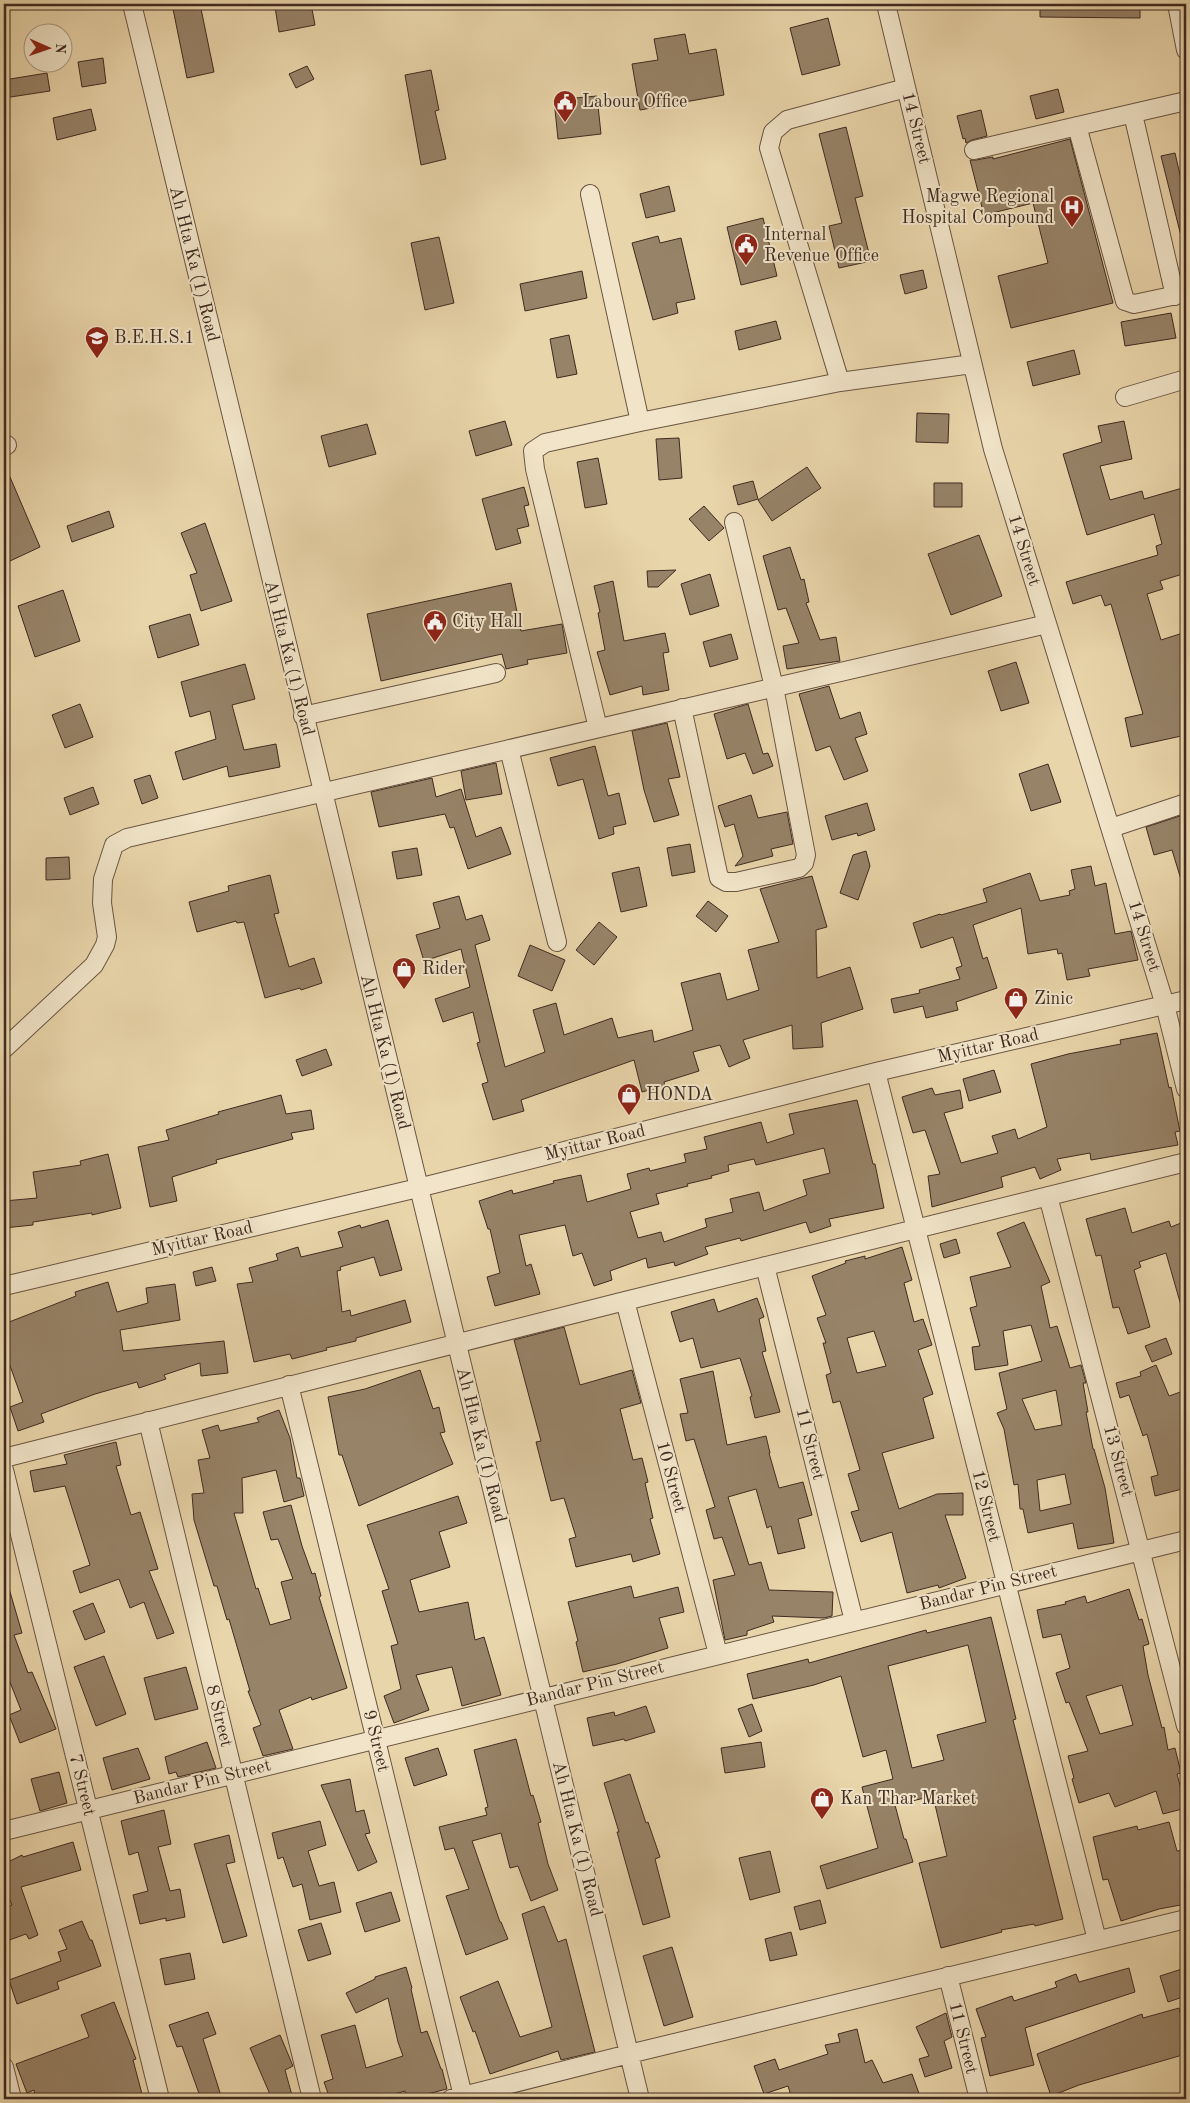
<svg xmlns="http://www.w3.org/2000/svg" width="1190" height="2103" font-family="'Old Standard TT',serif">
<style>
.building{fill:#978368;stroke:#3f2a21;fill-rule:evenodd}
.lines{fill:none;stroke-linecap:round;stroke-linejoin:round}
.minor-casing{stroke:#6a5543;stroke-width:20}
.minor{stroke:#f1e4c8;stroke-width:18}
.labels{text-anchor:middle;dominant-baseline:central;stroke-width:4;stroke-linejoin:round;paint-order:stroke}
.poi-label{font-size:18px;fill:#3f2a21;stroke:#f1e4c8;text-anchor:start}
.street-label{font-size:18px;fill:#3f2a21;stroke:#f1e4c8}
</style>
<rect width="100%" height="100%" fill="#e9d5aa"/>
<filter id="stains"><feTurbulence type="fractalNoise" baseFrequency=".004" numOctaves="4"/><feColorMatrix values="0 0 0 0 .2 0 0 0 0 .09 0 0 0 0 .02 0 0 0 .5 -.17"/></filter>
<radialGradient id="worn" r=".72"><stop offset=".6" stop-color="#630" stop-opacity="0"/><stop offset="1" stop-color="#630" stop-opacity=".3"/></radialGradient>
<path class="building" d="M172 4H200L214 72 187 78Z
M293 4H311L315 25 279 32 275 7Z
M1040 4H1140V18L1040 17Z
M828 18 840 65 802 75 790 28Z
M685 34 689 54 716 49 724 95 640 110 632 64 658 60 654 39Z
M103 58 106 83 82 87 78 62Z
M307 66 314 79 296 88 289 74Z
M431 70 439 110 435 111 446 159 421 165 405 75Z
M47 73 50 91 4 98V80Z
M1058 89 1064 112 1036 119 1030 96Z
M597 96 601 134 558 139 554 100Z
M91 109 96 130 57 140 53 118Z
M981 110 987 136 972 140 966 143 965 138 963 139 957 116Z
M846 127 863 196 855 198 871 261 839 268 829 226 842 223 819 134Z
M1070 139 1113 303 1011 328 998 276 1048 263 1033 203 984 215 970 160H976L993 157V159Z
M1175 153 1186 201V236H1181L1161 156Z
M669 186 675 211 646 218 640 194Z
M763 218 777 276 741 285 727 227Z
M658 236 660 243 681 238 695 299 676 303 678 313 653 320 632 243Z
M439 237 454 303 425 310 411 243Z
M923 270 927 288 905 294 900 275Z
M582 271 587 298 525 311 520 284Z
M1171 313 1176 338 1125 346 1121 322Z
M776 321 781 339 739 350 735 331Z
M569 335 577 374 557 378 550 339Z
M1074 350 1080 374 1033 386 1027 362Z
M917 413 949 414 948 443 916 442Z
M505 421 512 445 476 456 469 431Z
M1124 421 1132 459 1100 466 1110 500 1142 491 1144 499 1186 487V573L1160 581 1163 589 1147 594 1161 640 1186 632V735L1131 747 1125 718 1143 714 1111 604 1105 606 1101 595 1073 604 1066 582 1158 555 1156 546 1162 544 1154 514 1087 535 1063 454 1102 442 1098 426Z
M367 424 376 454 329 467 321 436Z
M679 438 682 478 659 480 656 439Z
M598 458 607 504 585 508 577 462Z
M4 463 40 547 10 561 4 546Z
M807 467 821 488 772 521 758 500Z
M753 481 758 499 738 505 733 486Z
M934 483H962V507H934Z
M524 487 529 505 524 506 529 526 517 529 521 543 496 550 482 499Z
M704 506 724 528 709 541 689 519Z
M109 511 114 527 72 542 67 526Z
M205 523 232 601 201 611 190 575 197 573 181 533Z
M979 535 1002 596 951 615 928 554Z
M790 547 801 580 804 579 809 602 806 603 820 640 836 637 840 661 787 669 783 646 799 643 786 608 778 610 763 556Z
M676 570 658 587H648L647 571Z
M710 574 719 606 690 615 681 584Z
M613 581 624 641 665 633 669 652 663 653 669 690 643 695 642 686 610 695 597 652 605 650 598 613 600 612 594 586Z
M511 583 521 631 562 624 567 653 527 660 528 664 506 669 502 654 381 681 367 614Z
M63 590 80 641 35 657 18 606Z
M190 614 199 645 158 658 149 626Z
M731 634 738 659 710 667 703 642Z
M1016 662 1029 703 1001 711 988 671Z
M245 664 255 699 232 705 244 750 276 744 280 767 229 777 227 766 183 780 175 752 216 739 210 711 190 717 181 682Z
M829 686 840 719 860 712 867 734 855 738 868 771 844 780 830 746 816 751 799 694Z
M80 704 93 737 65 748 52 715Z
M748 704 763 754 768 753 773 766 753 774 745 753 727 759 714 714Z
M667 723 680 777 668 779 679 815 654 822 644 790 632 731Z
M595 746 608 796 619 793 626 824 613 827 614 834 599 839 583 779 558 786 550 758Z
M496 763 502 794 466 800 461 771Z
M1048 764 1061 802 1031 811 1019 774Z
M150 775 158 798 142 804 134 780Z
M432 778 436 797 461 789 476 837 501 827 511 854 468 869 454 827 450 828 445 814 379 827 371 792Z
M93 787 99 804 70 815 64 798Z
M751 795 758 818 787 812 793 844 771 849 773 856 735 866 743 856 734 824 725 827 718 806Z
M867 803 875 830 858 836 857 833 832 840 825 816Z
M1186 814V885L1183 886 1172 850 1154 855 1146 827Z
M690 844 695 872 672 876 667 848Z
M417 848 422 875 397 879 392 852Z
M866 851 870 866 858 900 840 893 853 855Z
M69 857 70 879 46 880V858Z
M1091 866 1095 886 1106 883 1115 934 1131 931 1138 960 1088 969 1090 976 1067 980 1062 953 1058 954 1057 949 1028 954 1021 908 973 925 983 959 987 957 997 988 956 1002 958 1010 926 1018 923 1006 894 1013 891 999 920 993 919 990 960 979 956 968 962 966 953 937 921 948 913 923 940 914 941 915 987 902 983 889 1030 873 1040 901 1070 895 1069 891 1075 889 1071 870Z
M639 867 647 906 621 912 612 873Z
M270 875 279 913 274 914 289 967 314 958 322 983 301 990 300 988 265 998 244 922 237 923 236 921 197 932 189 902 229 891 228 886Z
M812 876 827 927 816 930 817 978 850 967 863 1009 821 1023 823 1047 793 1049 792 1025 743 1040 750 1058 729 1067 720 1045 693 1052 699 1071 664 1082 665 1086 642 1092 634 1060 521 1100 524 1111 493 1120 482 1084 488 1082 477 1043 480 1042 473 1012 443 1022 435 999 470 987 461 949 424 961 416 935 440 928 433 903 459 896 466 920 482 915 490 940 475 945 505 1067 545 1052 533 1010 556 1003 564 1035 612 1018 618 1038 652 1030 654 1042 693 1030 681 983 720 973 727 1000 759 990 748 950 779 942 760 889Z
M708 901 728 916 716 932 696 916Z
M599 922 617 937 594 965 576 950Z
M530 945 565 960 552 991 518 976Z
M1157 1033 1169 1088 1171 1087 1180 1131 1175 1132 1178 1145 1091 1160 1090 1153 1057 1159 1061 1170 1040 1179 1035 1167 1001 1177 1003 1187 932 1207 928 1176 940 1174 925 1130 913 1133 902 1097 932 1088 935 1095 960 1090 963 1108 944 1113 961 1163 998 1153 992 1136 1015 1129 1018 1139 1047 1127 1031 1064 1068 1054 1121 1044 1120 1040Z
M326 1049 332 1065 302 1076 296 1060Z
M994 1070 1001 1092 969 1101 963 1079Z
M281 1095 286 1114 311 1110 314 1129 291 1133 293 1139 216 1160 217 1163 172 1177 177 1201 150 1207 138 1147 169 1140 166 1130 219 1114 218 1112Z
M857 1100 873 1164H875L884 1208 829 1219 831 1226 810 1233 806 1222 741 1241 740 1238 705 1247 708 1254 675 1266 674 1262 648 1268 646 1258 610 1271 612 1280 594 1286 582 1253 573 1256 565 1225 519 1235 526 1266 531 1264 540 1294 495 1306 487 1277 500 1273 490 1229H488L479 1201 512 1190 513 1194 554 1183 553 1181 581 1175 587 1202 631 1189 627 1174 649 1168 650 1171 686 1162 684 1154 707 1149 704 1137 761 1122 767 1143 794 1134 789 1114ZM824 1148 830 1173 803 1180 807 1195 764 1211 759 1192 730 1199 733 1212 705 1219 707 1227 664 1242 661 1232 638 1238 630 1212 659 1204 656 1194 688 1186 687 1184 712 1178 711 1176 729 1171 728 1165 754 1159 756 1165Z
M108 1154 121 1208 92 1215V1213L33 1222V1225L4 1228V1201L37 1198 33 1172 81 1165 80 1161Z
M1125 1208 1132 1233 1169 1221 1171 1227 1186 1221V1308L1182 1309 1166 1253 1139 1262 1141 1267 1134 1270 1150 1327 1128 1334 1119 1307 1113 1308 1101 1255 1096 1256 1086 1219Z
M388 1220 402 1270 380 1276 374 1257 340 1267 341 1270 337 1271 342 1312 350 1310 351 1316 405 1300 411 1322 356 1338V1341L326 1348 327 1350 292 1359 290 1354 254 1362 237 1284 253 1282 249 1268 278 1260 276 1254 298 1247 301 1257 343 1247 338 1232 360 1225 361 1228Z
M1024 1222 1050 1282 1041 1286 1050 1328 1057 1326 1070 1368 1081 1365 1086 1383H1083L1088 1412H1086L1093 1449H1094L1105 1488 1114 1543 1078 1549 1073 1523 1028 1533 1023 1509H1020L1018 1484 1014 1485 1004 1429 997 1413 1007 1409 999 1373 1042 1361 1031 1325 1003 1331 1008 1365 975 1370 972 1347 980 1346 970 1308 977 1306 970 1277 1011 1267 997 1233ZM1056 1390 1062 1425 1035 1430 1022 1399ZM1065 1474 1071 1504 1040 1511 1037 1480Z
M956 1239 960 1253 944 1258 940 1244Z
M902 1247 912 1280 904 1283 914 1322 923 1319 932 1345 918 1350 933 1394 923 1398 934 1438 882 1453 899 1509 937 1494 963 1493V1515H945L966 1578 939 1588 938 1585 907 1593 892 1532 861 1542 851 1512 859 1510 848 1474 860 1470 840 1401 833 1403 826 1375 831 1373 823 1343H826L817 1318 826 1315 812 1276 846 1263 845 1261 865 1256V1259ZM874 1331 886 1366 857 1373 847 1338Z
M212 1267 216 1281 196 1286 193 1272Z
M108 1282 117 1312 148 1303 146 1288 175 1284 180 1320 120 1330 123 1351 224 1341 228 1373 201 1376 200 1363 164 1375 166 1379 139 1388 137 1382 95 1394 41 1414 44 1422 18 1431 10 1407 23 1402 4 1349V1324L76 1296 75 1292Z
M757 1298 764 1317 759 1319 766 1351 762 1352 780 1412 755 1418 750 1397 752 1396 740 1358 701 1368 693 1338 680 1342 671 1312 714 1299 718 1312Z
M564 1327 580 1385 632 1370 641 1403 620 1409 633 1460 642 1458 648 1482 645 1483 653 1518 650 1519 660 1554 633 1562 631 1554 576 1567 569 1539 576 1537 564 1498 551 1501 536 1442 541 1441 514 1340Z
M1166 1338 1172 1354 1152 1362 1145 1346Z
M1156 1365 1169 1396 1186 1390V1488L1155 1496 1151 1477 1158 1475 1147 1434 1143 1436 1129 1395 1120 1398 1116 1383 1141 1376 1140 1372Z
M420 1370 433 1409 439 1407 445 1432 440 1433 453 1464 359 1506 342 1455H339L328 1397 365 1389Z
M713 1371 727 1445 766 1436 770 1453H769L779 1488 803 1482 812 1515 798 1519 805 1548 778 1554 771 1526 767 1528 756 1489 728 1497 749 1565 761 1562 769 1590 833 1592 832 1616 824 1618 772 1616 774 1622 747 1631V1635L725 1640 713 1580 735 1575 722 1537 714 1539 706 1510 715 1507 694 1439 686 1441 680 1414 688 1413 680 1379Z
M279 1410 290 1438 297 1478H300L304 1496 284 1502 276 1470 242 1478 243 1513H234L256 1589 258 1588 270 1625 291 1619 281 1582 293 1579 278 1539 271 1540 263 1512 291 1505 302 1546 312 1574 315 1573 321 1596 319 1597 347 1688 312 1700 311 1697 279 1710 293 1749 263 1756 253 1728 261 1725 248 1691H250L229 1619 227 1620 217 1586H214L194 1520 192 1494 204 1493 198 1460 210 1458 202 1430 218 1425 220 1431 259 1422 257 1418Z
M116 1442 121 1465 116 1466 131 1515 140 1512 158 1569 149 1571 174 1633 157 1639 144 1602 130 1608 119 1579 80 1593 73 1571 90 1565 65 1486 34 1492 30 1471 67 1464 64 1455Z
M458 1496 467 1523 439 1532 450 1567 410 1580 419 1612 468 1602 475 1640 484 1637 501 1695 462 1706 452 1667 416 1675 429 1710 394 1723 384 1696 401 1689 391 1646 398 1644 382 1591 389 1589 367 1525Z
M8 1585 22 1633 14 1635 28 1673 32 1672 56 1729 20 1743 9 1715 21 1710 4 1667V1586Z
M631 1586 634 1598 678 1587 684 1612 659 1618 668 1648 617 1664 583 1672 576 1642 578 1641 568 1602Z
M1129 1589 1139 1620 1142 1619 1149 1644 1143 1646 1148 1675 1162 1728 1164 1727 1168 1750 1175 1748 1181 1773 1177 1774 1186 1808 1163 1814 1156 1791 1115 1807 1109 1793 1079 1803 1072 1779 1074 1778 1068 1756 1088 1751 1069 1702 1066 1703 1056 1673 1070 1668 1061 1634 1043 1638 1037 1610 1066 1604 1065 1602 1085 1596 1087 1603ZM1122 1685 1133 1725 1100 1734 1086 1696Z
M93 1603 105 1632 85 1640 73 1611Z
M991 1617 1016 1719 1013 1720 1063 1919 1035 1926 1034 1924 1001 1930 1002 1932 941 1948 919 1863 947 1856 933 1796 895 1805 904 1839H906L913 1862 827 1889 820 1866 878 1848 862 1787 893 1779 886 1750 863 1757 841 1676 814 1685 753 1699 747 1674 808 1659 809 1663 926 1630 927 1633ZM968 1645 986 1722 937 1735 944 1760 912 1768 888 1666Z
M104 1656 126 1714 96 1726 74 1667Z
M186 1667 198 1709 155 1720 144 1678Z
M752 1704 762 1731 749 1737 738 1709Z
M646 1706 655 1732 625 1741 624 1739 593 1746 587 1718 614 1712 615 1716Z
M516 1739 531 1796 533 1795 541 1822 538 1823 548 1864 558 1890 531 1901 518 1866 510 1868 501 1833 472 1841 500 1922H501L508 1939 466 1955 446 1896 469 1889 454 1848 445 1850 439 1827 487 1815 485 1808 488 1807 474 1750Z
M207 1742 216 1768 178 1777 176 1772 169 1774 165 1757Z
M761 1742 765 1767 725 1773 721 1748Z
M138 1748 150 1779 112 1790 103 1758Z
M438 1748 447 1775 414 1786 405 1758Z
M59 1772 67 1803 40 1811 31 1779Z
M630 1774 646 1823 648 1822 660 1857 655 1859 670 1917 643 1925 617 1832H619L604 1783Z
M350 1779 356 1812 364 1810 370 1833 365 1834 377 1862 358 1871 321 1785Z
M164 1810 171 1844 158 1847 170 1891 180 1889 185 1917 166 1921V1918L140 1924 133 1895 148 1891 138 1852 129 1855 121 1821Z
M320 1821 326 1845 308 1851 319 1886 334 1882 341 1912 310 1920 302 1884 293 1887 283 1857 278 1859 272 1833Z
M1169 1822 1177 1851 1186 1850V1904L1159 1909 1121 1921 1108 1879 1103 1880 1093 1837 1137 1826 1138 1830Z
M229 1835 235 1862 226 1864 247 1936 223 1943 194 1844Z
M73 1842 81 1870 21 1887 38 1935 29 1939 26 1934 4 1942V1908L12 1905 4 1887V1864L22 1855 23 1857Z
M770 1851 780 1892 750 1900 739 1858Z
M391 1892 400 1921 365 1932 356 1903Z
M820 1900 826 1923 800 1930 794 1907Z
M544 1906 558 1942 566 1939 595 2052 561 2060 558 2051 490 2074 475 2031 473 2032 460 1997 498 1981 520 2037 552 2027 522 1914Z
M82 1921 90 1940H92L101 1966 57 1982 59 1989 17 2004 9 1980 61 1961 58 1952 67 1949 59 1930Z
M321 1923 331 1954 308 1961 298 1930Z
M791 1932 797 1955 770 1961 765 1939Z
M672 1947 693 2017 664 2026 643 1956Z
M190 1953 195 1979 165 1985 160 1959Z
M406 1967 412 1988 411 1989 421 2033 427 2031 441 2069H442L447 2089 407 2099 405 2091 377 2099H330L324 2082 333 2079 321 2035 355 2025 366 2068 403 2056 398 2042 388 1998 356 2013 346 1993 375 1979V1977Z
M1129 1968 1135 1992 1025 2028 1034 2065 990 2076 981 2038 986 2037 976 2009 1012 1996 1014 2001 1057 1987 1055 1982 1076 1974 1079 1982Z
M1182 1969 1186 1981V1996L1168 2002 1160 1976Z
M114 2002 136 2059 133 2060 142 2094 120 2099H36L34 2090 27 2093 16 2064 89 2037 81 2015Z
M1179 2008 1186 2034V2054L1079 2085 1051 2096 1037 2054 1142 2014 1143 2018Z
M208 2012 216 2034 203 2039 222 2099H201L182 2046 177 2047 169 2025Z
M946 2013 952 2037 944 2041 952 2068 925 2077 919 2059 929 2056 916 2027Z
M857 2029 865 2063 872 2060 883 2083 912 2074 921 2099H792L788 2086 764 2094 754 2066 775 2059 779 2070 828 2054 825 2045 840 2042 838 2034Z
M280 2035 293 2066 285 2070 293 2099H272L250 2048Z"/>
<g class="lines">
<g class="minor-casing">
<path id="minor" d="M132 4 640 2099
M886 4 993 449 1165 1005 1186 1089
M1177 4 1186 50
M1133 114 1175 296
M1077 126 1125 301 1134 304 1186 293
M974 150 1186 101
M590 194 640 422
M840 382 769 148 773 132 787 120 906 88
M1125 397 1186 379
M4 447 7 445
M682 708 719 878 726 882H736L799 868 804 863 806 855 774 687 734 522
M303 716 496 673
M598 728 535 469 533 451 545 443 640 422 840 382 972 364
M509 749 557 942
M1111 828 1186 803
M4 1049 94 965 105 945 107 937 102 903 103 879 114 845 127 838 1047 624
M876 1072 1097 1940
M1048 1196 1186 1726
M765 1266 854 1621
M4 1286 418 1188 876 1072 1186 1000
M625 1301 718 1654
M289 1385 463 2096
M148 1421 312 2099
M4 1458 625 1301 1186 1162
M4 1470 160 2099
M4 1831 1186 1540
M948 1976 979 2099
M4 2067 12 2099
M451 2099 629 2054 1186 1919"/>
</g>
<use href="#minor" class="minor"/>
</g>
<defs>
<g id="civic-pin" transform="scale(1.25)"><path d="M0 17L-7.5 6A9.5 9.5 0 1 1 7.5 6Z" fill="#8f2418" stroke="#f1e4c8"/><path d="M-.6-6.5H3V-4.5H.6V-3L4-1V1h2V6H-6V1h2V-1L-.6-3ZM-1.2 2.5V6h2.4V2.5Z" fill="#fff"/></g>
<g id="hospital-pin" transform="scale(1.25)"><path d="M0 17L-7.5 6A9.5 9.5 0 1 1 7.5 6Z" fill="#8f2418" stroke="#f1e4c8"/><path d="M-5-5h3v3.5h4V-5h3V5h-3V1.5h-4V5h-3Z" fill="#fff"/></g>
<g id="school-pin" transform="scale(1.25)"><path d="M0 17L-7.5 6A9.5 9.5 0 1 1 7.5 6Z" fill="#8f2418" stroke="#f1e4c8"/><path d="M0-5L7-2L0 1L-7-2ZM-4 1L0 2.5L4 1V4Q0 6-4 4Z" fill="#fff"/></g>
<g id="shop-pin" transform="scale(1.25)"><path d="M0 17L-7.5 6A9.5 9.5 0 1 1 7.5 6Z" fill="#8f2418" stroke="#f1e4c8"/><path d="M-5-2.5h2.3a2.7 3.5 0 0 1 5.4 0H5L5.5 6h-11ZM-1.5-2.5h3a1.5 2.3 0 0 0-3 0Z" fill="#fff"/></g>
</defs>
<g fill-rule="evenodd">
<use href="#civic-pin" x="565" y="102"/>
<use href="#hospital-pin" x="1072" y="207"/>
<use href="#civic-pin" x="746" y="245"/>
<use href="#school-pin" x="97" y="338"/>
<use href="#civic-pin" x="435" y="622"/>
<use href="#shop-pin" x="404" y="969"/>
<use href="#shop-pin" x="1016" y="999"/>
<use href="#shop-pin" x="629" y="1095"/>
<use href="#shop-pin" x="822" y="1799"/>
</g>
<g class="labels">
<g class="poi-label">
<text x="582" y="102">Labour Office</text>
<text x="1054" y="197" text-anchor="end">Magwe Regional<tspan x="1054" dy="21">Hospital Compound</tspan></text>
<text x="764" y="235">Internal<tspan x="764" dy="21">Revenue Office</tspan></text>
<text x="114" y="338">B.E.H.S.1</text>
<text x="452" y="622">City Hall</text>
<text x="422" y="969">Rider</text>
<text x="1034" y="999">Zinic</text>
<text x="646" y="1095">HONDA</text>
<text x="840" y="1799">Kan Thar Market</text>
</g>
<g class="street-label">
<text transform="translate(916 128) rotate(76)">14 Street</text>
<text transform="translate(194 264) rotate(76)">Ah Hta Ka (1) Road</text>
<text transform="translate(1024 550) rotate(73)">14 Street</text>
<text transform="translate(289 658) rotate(76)">Ah Hta Ka (1) Road</text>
<text transform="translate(1144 936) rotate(73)">14 Street</text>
<text transform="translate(988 1046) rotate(-13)">Myittar Road</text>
<text transform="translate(385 1052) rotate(76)">Ah Hta Ka (1) Road</text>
<text transform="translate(595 1143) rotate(-14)">Myittar Road</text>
<text transform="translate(202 1239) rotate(-13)">Myittar Road</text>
<text transform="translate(810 1444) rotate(76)">11 Street</text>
<text transform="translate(481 1445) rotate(76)">Ah Hta Ka (1) Road</text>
<text transform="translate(1118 1461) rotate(75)">13 Street</text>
<text transform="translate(671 1477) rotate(75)">10 Street</text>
<text transform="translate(986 1506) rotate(76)">12 Street</text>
<text transform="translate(988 1588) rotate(-14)">Bandar Pin Street</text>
<text transform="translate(595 1684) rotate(-14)">Bandar Pin Street</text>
<text transform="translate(219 1716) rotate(76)">8 Street</text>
<text transform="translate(376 1741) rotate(76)">9 Street</text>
<text transform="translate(202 1782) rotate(-14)">Bandar Pin Street</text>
<text transform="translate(82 1785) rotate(76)">7 Street</text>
<text transform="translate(577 1839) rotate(76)">Ah Hta Ka (1) Road</text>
<text transform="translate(963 2038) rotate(76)">11 Street</text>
</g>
</g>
<rect width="1190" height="2103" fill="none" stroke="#e9d5aa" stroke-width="20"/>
<rect x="5" y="5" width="1180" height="2093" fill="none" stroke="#3f2a21" stroke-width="2.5"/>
<rect x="10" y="10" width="1170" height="2083" fill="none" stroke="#3f2a21"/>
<g transform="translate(48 48) rotate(92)"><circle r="24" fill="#f1e4c8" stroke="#aa9a85"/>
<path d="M0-4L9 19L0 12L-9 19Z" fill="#8f2418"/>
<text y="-8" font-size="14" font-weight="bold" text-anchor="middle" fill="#3f2a21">N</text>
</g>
<rect width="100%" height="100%" filter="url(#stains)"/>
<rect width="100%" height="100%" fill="url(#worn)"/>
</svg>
